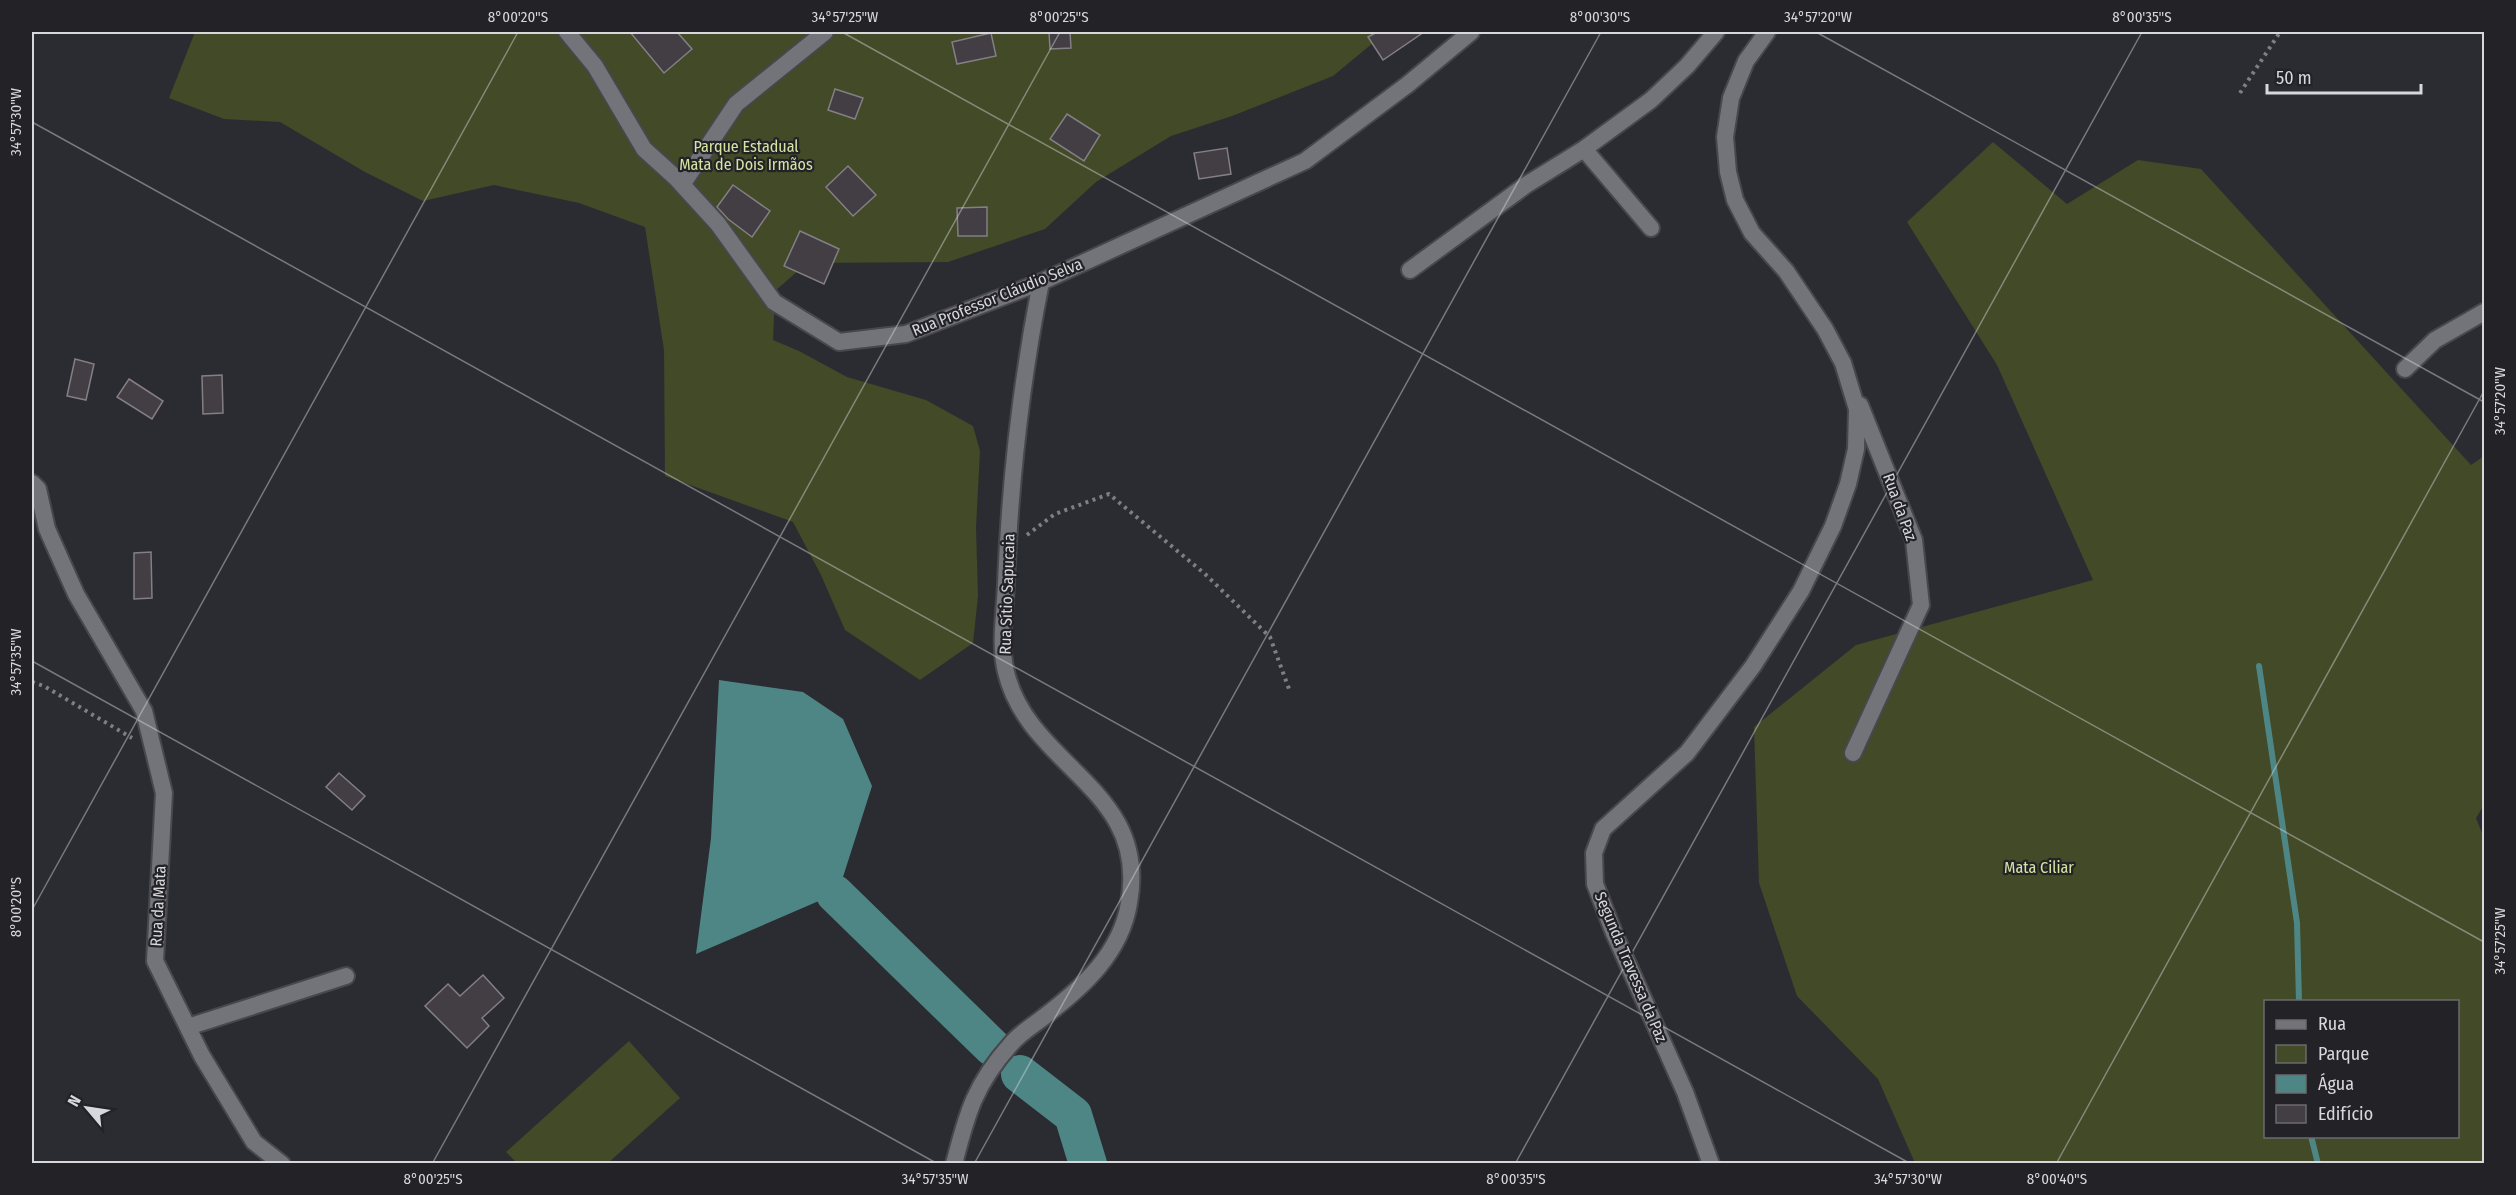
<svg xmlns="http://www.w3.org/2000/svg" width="2516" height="1195" font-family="'Fira Sans Condensed',sans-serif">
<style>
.green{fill:#424a27;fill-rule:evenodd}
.water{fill:#4e8686}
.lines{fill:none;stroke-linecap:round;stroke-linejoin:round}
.stream{stroke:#4e8686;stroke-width:6}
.river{stroke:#4e8686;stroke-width:38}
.building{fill:#433e43;stroke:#847f85;stroke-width:1.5}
.street-casing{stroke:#47474c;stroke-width:20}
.path{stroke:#7e7f83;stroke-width:4;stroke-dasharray:3 4.5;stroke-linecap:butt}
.street{stroke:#73747a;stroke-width:16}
.ticks{fill:none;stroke:#d8d8dc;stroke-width:1.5;stroke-opacity:0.45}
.labels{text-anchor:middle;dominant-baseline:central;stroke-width:4.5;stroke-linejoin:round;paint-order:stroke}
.park-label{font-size:16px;fill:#d4e4a1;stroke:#222227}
.street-label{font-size:16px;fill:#d8d8dc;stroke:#222227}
.neatline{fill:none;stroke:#d8d8dc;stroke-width:2}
.ticks-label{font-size:15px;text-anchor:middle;fill:#d8d8dc}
</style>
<rect width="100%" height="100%" fill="#2b2c31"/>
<path class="green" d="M195 32H1394L1379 38 1333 76 1232 116 1171 136 1096 182 1045 229 948 262 807 263 775 291 773 340 799 351 847 377 926 400 973 426 980 451 976 528 978 596 973 643 920 680 845 630 821 575 793 522 665 476 664 350 645 227 579 203 494 185 423 201 365 172 280 122 224 119 169 98Z
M1993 142 2067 204 2138 160 2201 169 2471 465 2484 456V805L2476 818 2484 838V1163H1915L1878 1079 1797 996 1759 883 1754 727 1856 645 2093 580 1997 365 1907 222ZM2266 1002H2458V1136H2266Z
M629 1041 680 1098 608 1163H517L506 1152Z"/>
<path class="water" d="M719 680 803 692 843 719 872 786 843 877 835 894 696 954 711 838Z"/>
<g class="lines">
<path class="stream" d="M2259 666 2297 923 2299 1002
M2311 1136 2318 1164"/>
<path class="river" d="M835 894 992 1047
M1020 1074 1073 1115 1088 1164"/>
</g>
<path class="building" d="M630 32H677L692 49 664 73Z
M1049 32H1070L1071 48 1050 49Z
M1377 32H1424L1383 60 1368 37Z
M991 33 996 56 957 64 952 42Z
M835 89 863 98 855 119 828 110Z
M1067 114 1100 135 1084 161 1050 139Z
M1227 148 1231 174 1199 179 1194 153Z
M848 166 876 195 853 216 826 187Z
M733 185 770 211 752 237 728 219 717 207Z
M987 207V236H958L957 208Z
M800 231 839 249 824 284 784 266Z
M75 359 94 364 86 400 67 396Z
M222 375 223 413 203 414 202 376Z
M129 379 163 401 152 419 117 397Z
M151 552 152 598 134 599V553Z
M339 773 365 796 352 810 326 787Z
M483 975 504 998 482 1018 489 1026 467 1048 425 1006 448 984 460 996Z"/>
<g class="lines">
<g class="street-casing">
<path id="street" d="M567 32 595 66 644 149 676 178 718 224 774 302 839 342 906 334 1041 282 1305 161 1407 85 1471 32
M1584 149 1651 228
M682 185 736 104 825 32
M1410 270 1526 185 1584 149 1651 100 1687 66 1716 32
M2405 369 2435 340 2484 312
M32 483 38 489 47 529 76 594 144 711 164 793 155 961 202 1056 254 1142 282 1164
M1853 753 1921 605 1914 540 1860 405
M188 1027 346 976
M954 1164C967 1113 975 1084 1011 1044 1020 1033 1034 1025 1045 1016 1083 987 1121 953 1129 903 1150 788 1029 768 1006 672 999 644 1005 612 1006 583 1010 482 1021 382 1041 282
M1711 1164 1685 1092 1614 933 1595 884 1594 853 1603 829 1687 753 1753 666 1801 591 1833 526 1848 484 1856 449 1857 409 1843 363 1825 329 1786 271 1752 233 1735 200 1728 172 1725 137 1731 98 1746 61 1767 32"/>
</g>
<path class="path" d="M2240 93 2280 32
M1027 535 1055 514 1109 494 1205 574 1270 637 1289 689
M32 682 44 686 132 738"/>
<use href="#street" class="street"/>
</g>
<path class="ticks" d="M842 32 2484 942M1816 32 2484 402M32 122 1911 1164M32 661 938 1164M32 910 518 32M432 1164 1060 32M974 1164 1601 32M1515 1164 2142 32M2056 1164 2484 391"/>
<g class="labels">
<g class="park-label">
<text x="746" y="146">Parque Estadual<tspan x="746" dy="18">Mata de Dois Irmãos</tspan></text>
<text x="2039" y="867">Mata Ciliar</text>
</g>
<g class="street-label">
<text transform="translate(997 297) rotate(-22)">Rua Professor Cláudio Selva</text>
<text transform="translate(1900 507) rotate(70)">Rua da Paz</text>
<text transform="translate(1007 594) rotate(-88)">Rua Sítio Sapucaia</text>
<text transform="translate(158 906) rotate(-87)">Rua da Mata</text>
<text transform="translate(1631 967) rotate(67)">Segunda Travessa da Paz</text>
</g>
</g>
<rect width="2516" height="1195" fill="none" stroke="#222227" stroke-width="66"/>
<rect x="2264" y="1000" width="195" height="138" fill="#222227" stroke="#6b6b6f" stroke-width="1.5"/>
<rect x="2276" y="1020" width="30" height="9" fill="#73747a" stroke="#6b6b6f" stroke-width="1.5"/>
<text x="2318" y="1030" font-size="18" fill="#d8d8dc">Rua</text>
<rect x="2276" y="1045" width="30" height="18" fill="#424a27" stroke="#6b6b6f" stroke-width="1.5"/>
<text x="2318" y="1060" font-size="18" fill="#d8d8dc">Parque</text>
<rect x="2276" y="1075" width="30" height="18" fill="#4e8686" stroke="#6b6b6f" stroke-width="1.5"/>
<text x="2318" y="1090" font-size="18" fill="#d8d8dc">Água</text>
<rect x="2276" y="1105" width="30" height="18" fill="#433e43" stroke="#6b6b6f" stroke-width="1.5"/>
<text x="2318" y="1120" font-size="18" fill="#d8d8dc">Edifício</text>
<g transform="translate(87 1108) rotate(299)" stroke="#222227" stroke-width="4.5" paint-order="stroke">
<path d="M0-4.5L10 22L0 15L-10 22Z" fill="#d8d8dc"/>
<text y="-9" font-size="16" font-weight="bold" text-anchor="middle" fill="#d8d8dc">N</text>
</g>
<path d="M2267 84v9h154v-9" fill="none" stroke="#d8d8dc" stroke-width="3"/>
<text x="2276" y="84" font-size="18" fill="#d8d8dc" stroke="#222227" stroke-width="4.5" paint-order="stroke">50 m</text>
<rect x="33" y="33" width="2450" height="1129" class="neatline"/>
<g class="ticks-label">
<text x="518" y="22">8°00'20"S</text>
<text x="845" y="22">34°57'25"W</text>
<text x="1059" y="22">8°00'25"S</text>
<text x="1600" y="22">8°00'30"S</text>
<text x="1818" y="22">34°57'20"W</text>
<text x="2142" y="22">8°00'35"S</text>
<text transform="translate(16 122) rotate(-90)" y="5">34°57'30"W</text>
<text transform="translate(2500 401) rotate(-90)" y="5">34°57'20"W</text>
<text transform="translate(16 662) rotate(-90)" y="5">34°57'35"W</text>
<text transform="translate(16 907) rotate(-90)" y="5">8°00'20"S</text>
<text transform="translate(2500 941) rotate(-90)" y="5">34°57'25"W</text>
<text x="433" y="1184">8°00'25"S</text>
<text x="935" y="1184">34°57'35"W</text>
<text x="1516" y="1184">8°00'35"S</text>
<text x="1908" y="1184">34°57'30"W</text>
<text x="2057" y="1184">8°00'40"S</text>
</g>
</svg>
